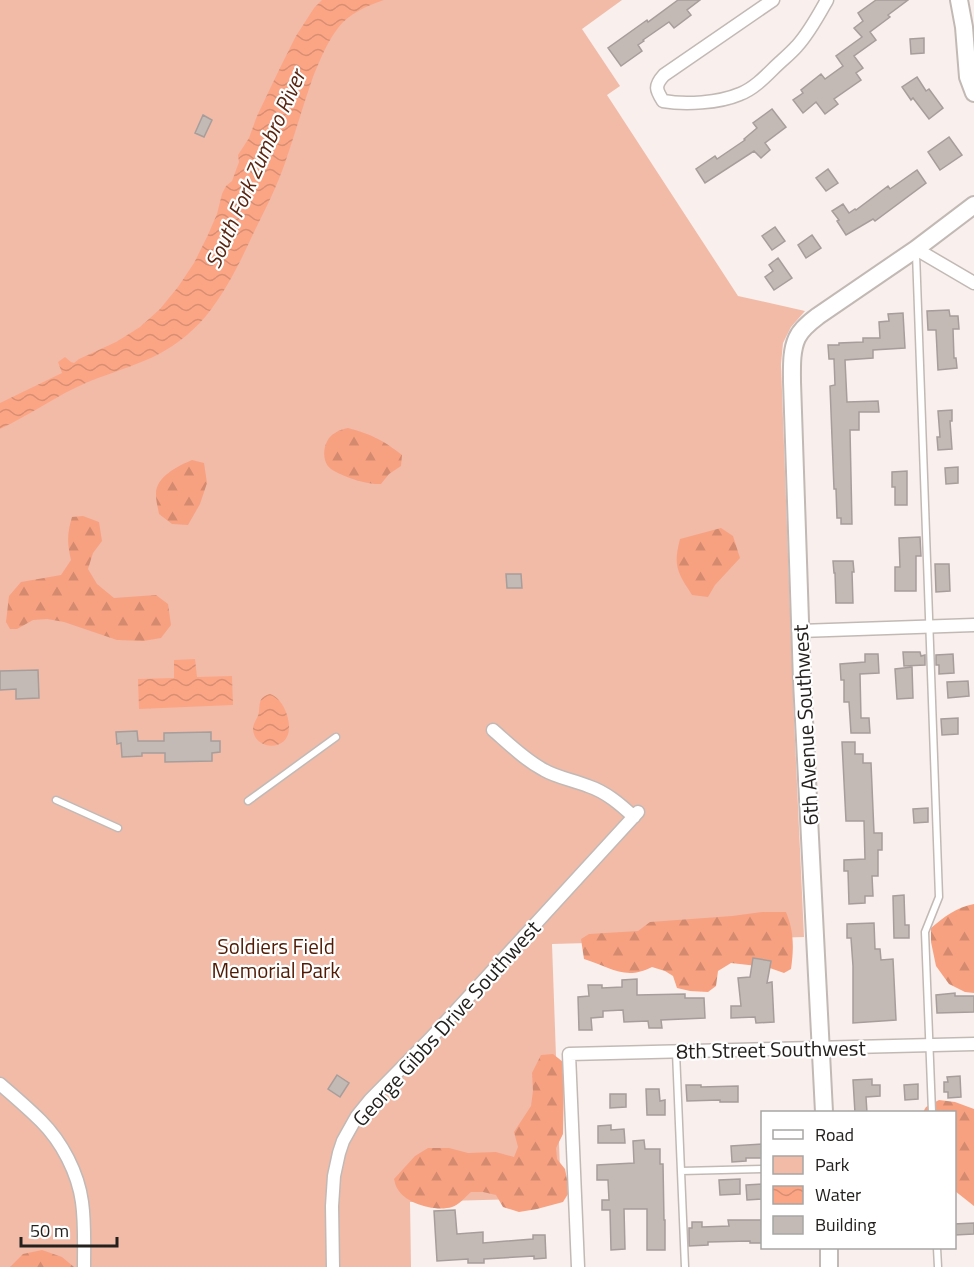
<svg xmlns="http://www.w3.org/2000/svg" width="974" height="1267" font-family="'Titillium Web',sans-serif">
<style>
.green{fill:#f1bba8}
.forest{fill:url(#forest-firs)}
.water{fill:url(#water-waves)}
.building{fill:#c3bab6;stroke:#a79d9a;stroke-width:1.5}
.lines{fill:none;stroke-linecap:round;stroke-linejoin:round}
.service-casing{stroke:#c2b9b5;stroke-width:9}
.minor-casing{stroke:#c2b9b5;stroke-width:15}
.tertiary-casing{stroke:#c2b9b5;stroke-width:20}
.service{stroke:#fff;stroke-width:6}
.minor{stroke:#fff;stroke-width:12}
.tertiary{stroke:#fff;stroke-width:16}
.labels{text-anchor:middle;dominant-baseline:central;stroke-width:4.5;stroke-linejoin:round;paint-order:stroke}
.street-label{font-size:21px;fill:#23201e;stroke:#fff}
.park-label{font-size:21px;fill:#501b04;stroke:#fff}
.water-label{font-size:22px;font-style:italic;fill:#5b2610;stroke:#fff}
</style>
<defs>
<pattern id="forest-firs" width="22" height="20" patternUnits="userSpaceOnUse" patternTransform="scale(1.5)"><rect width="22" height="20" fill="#f7a181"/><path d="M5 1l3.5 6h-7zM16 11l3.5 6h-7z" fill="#d38a6f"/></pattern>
<pattern id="water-waves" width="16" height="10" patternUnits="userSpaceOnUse" patternTransform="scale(1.5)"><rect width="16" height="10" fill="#fca585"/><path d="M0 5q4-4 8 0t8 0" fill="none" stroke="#d88e72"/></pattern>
</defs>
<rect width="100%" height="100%" fill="#f9efec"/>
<path class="green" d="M0 0H622L582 29 620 86 607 95 738 296 805 311 791 327 783 343 781 364 794 719 804 937 552 944 561 1198 410 1202 411 1267H0Z"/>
<path class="forest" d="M348 428C371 434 383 440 402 455L401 466 389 474 381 484C367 485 343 477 331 469 320 461 323 439 335 433 339 430 344 429 348 428Z
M192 460 204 463 207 483 200 504 188 525 172 524 159 514C158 508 156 501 156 495 155 477 178 466 192 460Z
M83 516 99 522 102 541 93 553 88 569 97 584 114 598 156 595 168 604 171 625 161 638 143 641 117 640 64 622 47 619 33 620 17 629H10L6 622 9 596 21 582 61 575 71 560C67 543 67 534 72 517Z
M721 528 733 536 740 558 715 585 708 597 692 595C677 572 673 566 680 539Z
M974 904V993L965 992 949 984 936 966 931 942V928C944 917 957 907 974 904Z
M762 912H786C794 931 794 948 791 969L784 973 767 967 731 963 718 971 716 986 708 992 690 991 677 988 673 976 665 971 652 967C625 981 610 967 584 959L581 939 589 934 638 931 650 922 732 916Z
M553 1054 563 1062 564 1076 563 1134 556 1148 557 1159 565 1169 567 1179 568 1194 563 1202 537 1209 519 1212 503 1207 496 1195 483 1192H471C465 1197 459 1205 452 1207 436 1212 405 1204 397 1188 395 1185 395 1182 394 1179L415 1156 428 1148H449L468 1153 496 1152 514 1157 518 1147 514 1132 531 1106 533 1091 532 1073 541 1055Z
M939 1100 955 1102 974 1109V1206L955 1191 954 1112H923L926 1107Z
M42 1250 62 1257 74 1267H10L23 1254Z"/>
<path class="water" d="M322 0H384C367 6 349 13 338 28 327 42 320 60 313 77 303 105 295 134 285 163 277 186 266 208 255 230 241 260 227 290 206 316 170 358 136 363 88 382 57 395 30 415 0 429V403L62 373 58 362 65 357 71 362 74 363 79 359 116 342 140 327 160 309 178 287 194 263 207 237 217 214 222 194 226 186 232 181 239 162 238 155 249 138 257 116 278 72 296 36 314 8Z
M195 659 197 677 232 676 233 705 139 709 138 679 174 678V660Z
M270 694C281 697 290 716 289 728 289 752 254 751 253 729 253 723 258 718 259 712 260 702 259 697 270 694Z"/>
<path class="building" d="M678 0H700L687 10 691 15 674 28 669 22 643 40 644 41 638 45 642 51 621 66 608 48 647 20 648 22Z
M876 0H908L888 15 890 17 870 32 876 40 854 56 863 68 856 73 861 80 834 99 838 104 825 114 816 102 803 113 793 100 803 93 801 90 821 74 825 79 843 66 836 56 862 37 854 28 863 21 858 13Z
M924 38V53L911 54 910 39Z
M917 77 926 91 929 89 943 108 929 119 913 98 911 100 902 87Z
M772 109 786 127 765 143 770 150 761 158 754 151 705 183 696 169 715 156 717 159 745 140 744 139 757 128 753 123Z
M203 115 212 120 204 137 195 133Z
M949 137 962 155 940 170 928 152Z
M828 169 838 183 826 191 816 178Z
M917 170 926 183 875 221 873 219 846 235 837 221 839 220 832 211 843 204 849 213 855 209 856 210 888 186 890 189Z
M775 227 785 241 772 250 762 236Z
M812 235 821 248 806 258 798 245Z
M778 258 792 278 774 290 765 277 773 271 769 265Z
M949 310 950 316H958L959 329H953L954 358H956L957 368 938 370 936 330H928L927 311Z
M903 313 905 348 873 350V358L845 360 847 402 878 401 879 412H859V430H850L852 524H841V518H837L836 489H834L830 386 835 385 834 359H829L828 345H839V343L863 342V338H880L879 322 889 321 888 314Z
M952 410V421H950L952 449 938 450 937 437H940L938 411Z
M958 467V483L946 484 945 468Z
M907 471V505H895V487H892V472Z
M920 537 921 556H916V591H895V567H900L899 538Z
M833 561H853L854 572H852L853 603H836L835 573H834Z
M935 564H949L950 591 936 592Z
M506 574H521L522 588H507Z
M903 652H920L921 656 925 655V665L904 666Z
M865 654H878L879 673 860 674 861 718H869L870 733H851L849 702H844V680H841L840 664 865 662Z
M953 654 954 673 939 674V665H936V655Z
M912 667 913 698 897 699 895 669Z
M38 670 39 698 16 699V689L0 690V671Z
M968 681 969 696 948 698 947 682Z
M958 718V734L942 735 941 719Z
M137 731 138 741H164V733L211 732V741H220V752L212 753V761L165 762V753H142V756L122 757 121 743 117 744 116 732Z
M842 742H855V754H863V763H871L874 833H882V850H878V876H872L873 896H865V903L849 904 848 871H844V860L865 859 864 821H846Z
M928 808V822L914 823 913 809Z
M904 895 905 925H909V938H894L893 896Z
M874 923 875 949H880L881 960 893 959 896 1020 853 1023V966L851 938H847V924Z
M753 958 771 961 767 983 772 982 774 1022 756 1023 755 1017 731 1018V1006H741L738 978 750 977Z
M637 979V995L685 994V998H704L705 1018 661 1020 662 1028H649L648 1021 624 1022 623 1010 603 1011V1017L591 1018 592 1030H579L578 997 589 996 588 985H602V988L622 987V980Z
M955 993V996H974V1012L937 1013 936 995Z
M337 1075 349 1083 340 1097 328 1089Z
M960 1076 961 1097 948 1098V1092H944V1082H948L947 1077Z
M872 1079V1085H880V1096L866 1097 867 1113H855L853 1080Z
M918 1084V1099L905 1100 904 1085Z
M686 1085H701V1087L738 1086V1102H720V1100L687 1101Z
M646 1089H659L660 1101 665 1100V1115H647Z
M610 1094H626V1107L610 1108Z
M611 1125V1130L624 1129 625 1143H598V1126Z
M644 1140 645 1149H660V1164H663L664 1220H665V1250H647V1209H624L625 1249 611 1250 610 1210H602V1200H609L608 1180H597V1165L634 1163 633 1141Z
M762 1144V1158H746V1161L732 1162 731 1146Z
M740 1179V1194L720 1195 719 1180Z
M762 1184V1199L747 1200 746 1185Z
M455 1210 457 1234 483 1232V1243L533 1239V1235H545L546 1258 534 1259V1256L484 1259V1263H468V1259L437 1261 434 1211Z
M728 1220H761L762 1243H750V1241L708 1242V1245L689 1246V1228H692V1222H702V1227L729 1226Z
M974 1223V1234L955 1235 954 1224Z"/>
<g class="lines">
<g class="service-casing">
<path id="service" d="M916 253 939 897 925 932 932 1112
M56 800 118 828
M248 801 336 737
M676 1052 685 1267
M681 1171 762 1169
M937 1248 938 1267"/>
</g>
<g class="minor-casing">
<path id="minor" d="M773 0 664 75C654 86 656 90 663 101 685 105 719 103 740 94 753 89 764 78 773 69 781 61 790 54 797 46 809 33 818 16 827 0
M916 249 974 283
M800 631 974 625
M493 730C509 744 525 760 544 770 558 778 574 780 588 786 606 792 620 804 634 817
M0 1084C14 1096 28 1108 41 1121 62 1142 78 1173 82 1202 85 1223 84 1246 84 1267
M333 1267 332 1206 334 1176 339 1153 343 1141 357 1116 370 1100 430 1039 638 812
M578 1267 569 1054 974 1044"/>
</g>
<g class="tertiary-casing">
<path id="tertiary" d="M959 0 964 27 968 77 974 93
M824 1112 802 681 792 382C792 368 791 351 797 338 801 329 810 322 818 316L916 249 974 205
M829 1248V1267"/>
</g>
<use href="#service" class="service"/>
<use href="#minor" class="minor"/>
<use href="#tertiary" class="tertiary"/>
</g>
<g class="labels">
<g class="street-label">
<text transform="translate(805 725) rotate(-93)">6th Avenue Southwest</text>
<text transform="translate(446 1023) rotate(-48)">George Gibbs Drive Southwest</text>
<text transform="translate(771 1049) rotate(-1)">8th Street Southwest</text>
</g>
<g class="park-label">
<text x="276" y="946">Soldiers Field<tspan x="276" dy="24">Memorial Park</tspan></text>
</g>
<g class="water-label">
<text transform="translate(255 169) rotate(-66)">South Fork Zumbro River</text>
</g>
</g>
<rect x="761" y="1111" width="195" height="138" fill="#ffffff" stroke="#a7a6a5" stroke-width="1.5"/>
<rect x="773" y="1130" width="30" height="9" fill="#ffffff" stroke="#a7a6a5" stroke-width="1.5"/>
<text x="815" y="1141" font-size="18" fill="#23201e">Road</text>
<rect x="773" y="1156" width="30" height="18" fill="#f1bba8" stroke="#a7a6a5" stroke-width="1.5"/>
<text x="815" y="1171" font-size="18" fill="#23201e">Park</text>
<rect x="773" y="1186" width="30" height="18" fill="url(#water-waves)" stroke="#a7a6a5" stroke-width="1.5"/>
<text x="815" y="1201" font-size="18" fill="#23201e">Water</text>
<rect x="773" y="1216" width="30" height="18" fill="#c3bab6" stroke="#a7a6a5" stroke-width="1.5"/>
<text x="815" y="1231" font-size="18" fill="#23201e">Building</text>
<path d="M21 1237v9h96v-9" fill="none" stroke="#23201e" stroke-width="3"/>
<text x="30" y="1237" font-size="18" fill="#23201e" stroke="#ffffff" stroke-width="4.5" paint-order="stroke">50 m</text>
</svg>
